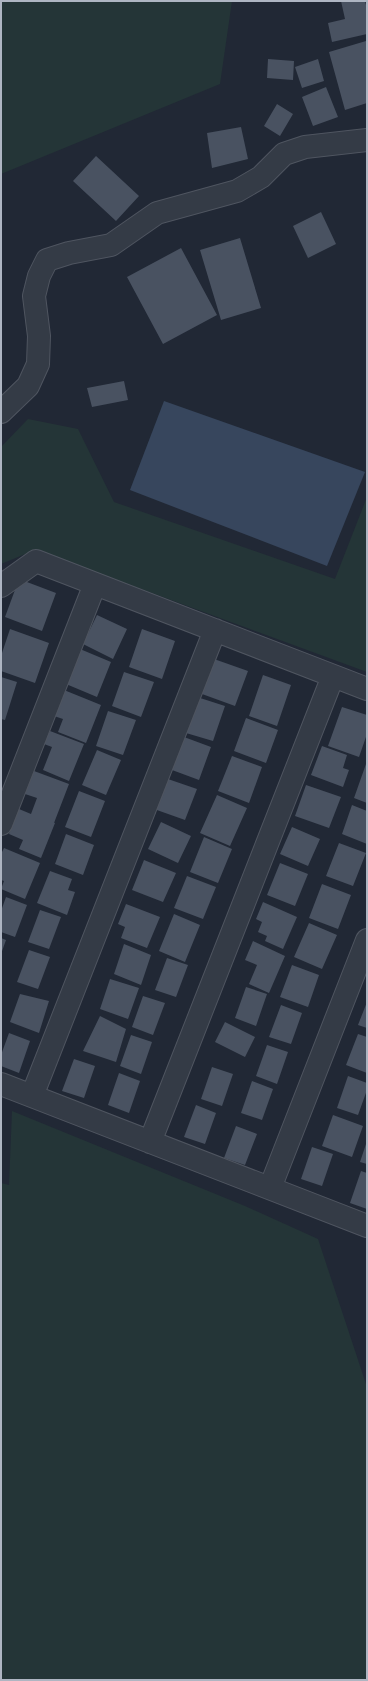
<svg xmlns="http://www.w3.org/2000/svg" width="368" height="1681" font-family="'Roboto Condensed',sans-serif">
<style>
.green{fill:#243537}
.water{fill:#37465d}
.building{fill:#495261}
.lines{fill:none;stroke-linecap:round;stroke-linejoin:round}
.minor-casing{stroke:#4f5560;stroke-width:24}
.minor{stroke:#343b46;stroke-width:22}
</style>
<rect width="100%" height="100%" fill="#212835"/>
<path class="green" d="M1 1H232L220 84 1 174Z
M28 419 78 429 114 502 335 579 367 497V672L35 550 1 564V447Z
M12 1111 245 1206 318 1239 367 1387V1680H1V1183L9 1185Z"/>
<path class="water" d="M164 401 365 472 327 566 130 490Z"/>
<path class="building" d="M341 1H365L367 9V34L332 42 328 23 345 19Z
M366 41 367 103 345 110 329 52Z
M268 59 294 61 293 80 267 78Z
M318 59 324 81 302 88 295 67Z
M326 87 338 117 313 126 302 97Z
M277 104 293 114 280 136 264 126Z
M241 127 248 159 212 168 207 133Z
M96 156 139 196 116 221 73 181Z
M321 212 336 244 308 258 293 226Z
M240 238 261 308 221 320 200 250Z
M181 248 217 315 163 344 127 277Z
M124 381 128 400 92 407 87 388Z
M19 579 56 593 42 631 5 617Z
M97 615 127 629 113 659 83 644Z
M10 629 49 643 35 683 1 671V656Z
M142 629 175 641 162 679 129 667Z
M80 649 111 662 97 697 66 684Z
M214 659 248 671 235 706 202 694Z
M124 672 154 682 141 717 112 706Z
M263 675 291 685 277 726 249 716Z
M1 677 17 682 5 720 1 719Z
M64 690 101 705 86 743 58 732 63 719 54 716Z
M197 697 225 706 213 741 186 733Z
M342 707 367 715V734L359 757 328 746Z
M108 711 136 720 123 755 96 746Z
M246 718 278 730 266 763 234 751Z
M50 731 84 744 69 781 43 770 52 747 44 744Z
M184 737 211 747 199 780 172 770Z
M322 746 347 755 343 768 349 770 343 787 311 775Z
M97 750 121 760 106 795 82 785Z
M232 756 262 767 249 803 218 791Z
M366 764H367V803L354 798Z
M34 771 69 784 54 823 48 821 55 823 41 858 19 849 23 840 9 834 19 809 31 814 37 798 25 794Z
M165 778 197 789 185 820 154 809Z
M306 785 341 797 329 828 295 816Z
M79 791 105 801 91 837 65 827Z
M217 795 247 808 230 846 200 833Z
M352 805 367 811V844L342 834Z
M161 822 191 836 178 863 148 849Z
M292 827 320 839 308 866 280 854Z
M66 834 94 845 83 875 55 864Z
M204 837 232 849 218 883 190 872Z
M339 843 366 853 353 886 326 876Z
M4 848 40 863 25 899 1 889 4 881 1 880V854Z
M144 860 176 873 163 902 132 890Z
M280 863 308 874 295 906 267 895Z
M50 871 72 879 68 890 75 892 67 915 37 903Z
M187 876 216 887 203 919 174 908Z
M322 884 351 895 338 929 309 918Z
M6 897 27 905 15 937 1 932V911Z
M263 902 297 917 283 949 265 941 267 936 258 932 262 922 256 919Z
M126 904 160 917 147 948 121 938 125 927 118 924Z
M40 910 61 917 49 949 28 942Z
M174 914 200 925 185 962 159 951Z
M309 923 337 935 322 969 294 957Z
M1 938 6 940 1 954Z
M253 941 285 956 269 993 249 984 257 965 245 960Z
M124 944 151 955 141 985 114 974Z
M29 950 50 957 38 989 17 982Z
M167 958 188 965 176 997 155 990Z
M292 965 319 975 308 1007 280 997Z
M110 979 139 988 128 1019 100 1009Z
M246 987 267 994 256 1026 235 1018Z
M20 994 49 1001 39 1033 10 1022Z
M143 996 165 1003 153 1035 132 1027Z
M367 1002V1028L358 1025Z
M281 1005 302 1013 291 1044 269 1037Z
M100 1016 126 1029 116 1062 83 1051Z
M225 1022 255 1037 245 1057 215 1042Z
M9 1033 30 1041 19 1073 1 1066V1055Z
M358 1034 367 1037V1073L346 1065Z
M131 1035 152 1042 141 1074 120 1066Z
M267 1045 288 1052 277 1084 256 1076Z
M74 1059 95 1066 84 1098 62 1091Z
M212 1067 233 1074 222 1106 201 1099Z
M119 1073 140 1081 129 1113 108 1105Z
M348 1076 367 1083V1090L358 1115 337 1108Z
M252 1081 273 1089 262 1120 241 1113Z
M196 1105 216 1113 205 1144 184 1137Z
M333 1115 363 1126 352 1157 322 1146Z
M236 1126 257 1134 245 1165 224 1158Z
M367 1141V1164L360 1162Z
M312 1147 333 1154 322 1186 301 1179Z
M361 1171 367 1173V1209L350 1203Z"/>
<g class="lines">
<g class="minor-casing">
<path id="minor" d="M1 412 28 386 38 364 39 336 34 296 39 276 47 260 69 253 111 245 157 213 237 191 261 177 284 154 305 147 367 140
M1 586 36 561 367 689
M1 824 95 584
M1 1084 367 1226
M32 1096 215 630
M150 1142 333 676
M270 1188 367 940"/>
</g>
<use href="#minor" class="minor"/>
</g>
<rect width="368" height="1681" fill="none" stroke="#aeb5c2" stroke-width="4"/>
</svg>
